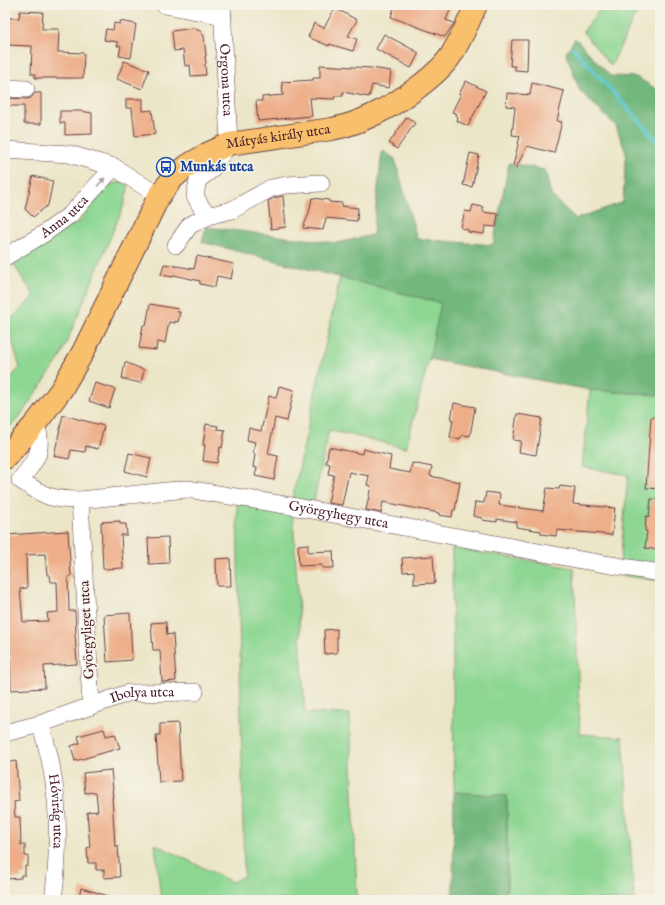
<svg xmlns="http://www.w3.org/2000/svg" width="665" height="905" font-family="'IM FELL English',serif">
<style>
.green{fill:#8ed793;stroke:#6c7b5f}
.forest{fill:#72b87d;stroke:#5e6c54}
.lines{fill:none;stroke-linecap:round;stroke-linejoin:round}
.stream{stroke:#5bc8cf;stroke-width:4}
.building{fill:#edae89;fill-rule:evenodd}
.minor-casing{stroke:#623d43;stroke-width:18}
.major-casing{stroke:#623d43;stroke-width:24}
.minor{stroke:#fff;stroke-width:17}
.major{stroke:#f8bf6c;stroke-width:22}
.oneway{fill:#ae9aa0}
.labels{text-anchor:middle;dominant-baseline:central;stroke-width:3.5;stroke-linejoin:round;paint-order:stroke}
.street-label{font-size:14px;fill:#4a1f2b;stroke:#f7f3e8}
.transit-label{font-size:14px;font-weight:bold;fill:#164399;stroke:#f7f3e8;text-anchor:start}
</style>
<rect width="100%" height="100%" fill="#f7f3e8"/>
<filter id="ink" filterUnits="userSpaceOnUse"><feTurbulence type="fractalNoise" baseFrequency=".025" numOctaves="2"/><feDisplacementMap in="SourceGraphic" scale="8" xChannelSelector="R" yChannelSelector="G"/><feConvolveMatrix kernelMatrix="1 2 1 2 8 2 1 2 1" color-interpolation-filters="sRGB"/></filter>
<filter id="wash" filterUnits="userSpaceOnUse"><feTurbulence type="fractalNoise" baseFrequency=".012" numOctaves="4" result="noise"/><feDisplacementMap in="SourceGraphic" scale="16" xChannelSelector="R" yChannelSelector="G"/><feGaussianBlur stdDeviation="0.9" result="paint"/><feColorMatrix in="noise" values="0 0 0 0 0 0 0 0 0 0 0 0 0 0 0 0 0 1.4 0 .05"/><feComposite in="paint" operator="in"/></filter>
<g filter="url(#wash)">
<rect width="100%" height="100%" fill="#ece6c8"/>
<path class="green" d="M603 5H640L611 66 583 32Z
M121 182 129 185 124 205 60 358 18 419 5 432V383L20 368 7 323 34 296 11 260 80 221 95 198 106 185Z
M340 277 442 303 429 359 406 448 329 430 313 505 292 501 305 713 350 714 357 900H161L155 844 232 882 244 876 237 503 292 501Z
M590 390 660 395V581L619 575 628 475 582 467Z
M452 548 574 568 580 734 623 737 634 899 633 900H502L507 888V796L454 792Z"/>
<path class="forest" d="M575 38 610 76 636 77 660 91V395L590 390 429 359 441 303 202 242 206 227 337 243 373 235 382 150 395 159 417 239 493 245 509 163 545 170 551 195 576 219 623 202 626 153 616 126 580 91 566 53Z
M454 792 507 796V888L502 900H453Z"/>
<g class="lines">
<path class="stream" d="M573 48 660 144"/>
</g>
<g id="blocks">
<path class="building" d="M395 5H452L446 20 454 23 445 37 391 17Z
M335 8 357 20 348 36 357 39 353 51 329 44V46L308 37 314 23 324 28Z
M20 11 43 12 42 29H59L58 52 84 53 83 78H35V74H31L32 46 5 45V18H19Z
M120 21 136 24 131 58 119 56 121 46H117L118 42 104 40 106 29 113 30 114 23 120 24Z
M193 28 200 31 204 36 206 56H205L206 63 205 64 206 75 191 76 190 65 185 66 183 50 174 51 172 31Z
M384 34 419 53 411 68 376 49Z
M512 40H528L527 71 515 70V66H510Z
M124 61 149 70 142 89 117 79Z
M320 65 371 68 391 71 389 88 372 85 369 97 343 92V96H335L334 99 310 98 312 116 258 121 256 101H262V97L283 95 282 82 313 80V78H320Z
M466 81 486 91 468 126 457 121 458 118 456 116 457 114 452 112 461 94H459Z
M532 83 564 91 557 121 562 122 554 153 527 146 516 168 513 166 520 136 512 135 515 107 506 106 507 93 530 95Z
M35 93H41V124H24V106H6L7 98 26 99 31 98Z
M126 99H143V111L152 110 155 134 135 136 132 108H126Z
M60 111H81L92 113V134L65 135V123H60Z
M407 117 415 123 397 149 389 143Z
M470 153 479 155 472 187 463 185Z
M33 176 53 181 48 205 33 217 25 209Z
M283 196 286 227 271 229 268 201 274 198Z
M312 198 329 200V202L342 203V206L358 208 357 221 326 218 323 230 303 228 309 213Z
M473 205 483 207V212L498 214 496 227 485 226 484 234 468 232V230L461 228 465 211 471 212Z
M197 256 234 264 231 279 217 276 215 287 200 284V281L174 275 173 277 161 275 164 264 194 269Z
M150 304 178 309 177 312H180L178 322 175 321V323L169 322 165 343 157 342 156 350 139 348 143 325H146Z
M125 362 144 370 141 383 122 379Z
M95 383 115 389 109 408 89 401Z
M279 386 294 390 287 421 275 418 268 454 278 456 274 480 255 476 257 468 253 467 255 454 253 453 255 442 247 440 249 428 261 431 269 396 276 398Z
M454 403 475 407 470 436 463 435 461 436 460 439 450 437 453 420H451Z
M517 414 542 418 536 455 519 452 521 441 513 440Z
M63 415 104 426 98 449 86 446 85 452 71 450 69 459 54 456Z
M651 417H660V489L646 488Z
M206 424 218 426 217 429 225 430 222 448 220 447 217 463 203 461 205 445H203Z
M329 447 362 454 363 449 391 456 389 469 410 473 412 463 432 467 430 476 460 482 455 510H453L452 517 439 515V513L383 502 381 513 366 510 371 486 367 485 369 476 349 472 342 505 328 503 334 475 328 474 330 464 326 463Z
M129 453 151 458 147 477 125 471Z
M560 486 575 488 573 504 615 508 612 535 557 530 556 536 541 534V531L516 527 517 522 497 519V522L482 520V518L473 516 475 502 484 503 486 492 500 494 499 505 543 511 547 488 559 489Z
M651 499 660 500 659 550 645 548 647 531H645L646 516 649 517Z
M120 521V524H126L127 535H121L123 568 103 569 101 522Z
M68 531 71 576 68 577 69 611H75L76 632 75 633 77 664 44 666 45 688 11 690 10 645 5 646V577H8L6 535ZM45 554 47 575H50L51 582H57L58 612 47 613 48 621 23 622 20 589 27 588 26 555Z
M168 537 169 563 149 564 148 538Z
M308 544V552L333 551 334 568H322V565L299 566 298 545Z
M433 556 435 583 414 584V571L403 572 402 558Z
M230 558 231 586H217L216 559Z
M130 613 132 660 107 662 104 615Z
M166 622 167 635 173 634 176 681 162 682 160 650H153L151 623Z
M337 629V653L325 654 324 630Z
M178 723 181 781 159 782 156 735H160V724Z
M104 729 106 736 115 734 120 748 75 761 71 746 80 743 78 736Z
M16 761 19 801 14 802 15 817H20L21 845H25V856H28V866H25V875H21V878L5 879V763Z
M111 770 113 789 112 790 113 797H112L115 846H118L120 877 104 878V870H96V863H88L87 848 90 847 87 812 98 811 96 792 85 793 83 773Z
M81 888 112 897V900H78Z"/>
</g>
</g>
<g filter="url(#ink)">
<use href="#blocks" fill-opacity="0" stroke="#623d43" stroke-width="1"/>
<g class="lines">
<g class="minor-casing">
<g id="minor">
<path d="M165 5 223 16"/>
<path id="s1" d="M222 5 229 144 211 170 198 180 195 196 203 210 211 215 232 210 271 188 287 185 321 183"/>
<path d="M5 88 26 89"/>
<path d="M5 150 69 154 114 167 159 196"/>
<path d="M176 245 190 225 211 215"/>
<path id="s2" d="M5 257 45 233 71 214 114 167"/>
<path id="s3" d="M36 423C44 451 38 458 20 480 44 496 51 500 80 500L187 489 291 506 581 560 660 573"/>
<path id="s4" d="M91 706 128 693 195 692"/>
<path id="s5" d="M40 724C44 737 49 751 51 765 60 810 59 855 53 900"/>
<path d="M5 733 40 724 91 706 80 500"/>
</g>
</g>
<g class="major-casing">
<g id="major">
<path id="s6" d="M5 458 36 423 61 390 83 352 159 196 172 179 187 166 207 154 229 144 332 129C347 126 361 121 375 114 398 103 441 74 453 52 462 37 469 21 476 5"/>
</g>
</g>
<use href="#minor" class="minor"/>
<use href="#major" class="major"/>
</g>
<defs><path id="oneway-solid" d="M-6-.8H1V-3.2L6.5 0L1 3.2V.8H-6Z"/></defs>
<use class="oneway" href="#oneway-solid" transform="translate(101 182) rotate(-48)"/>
</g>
<defs>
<g id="bus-ring" transform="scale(1)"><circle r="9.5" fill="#f7f3e8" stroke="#1a4fb4" stroke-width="1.5"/><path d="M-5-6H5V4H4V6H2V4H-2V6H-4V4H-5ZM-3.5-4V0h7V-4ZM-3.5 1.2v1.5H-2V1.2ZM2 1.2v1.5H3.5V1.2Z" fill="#1a4fb4"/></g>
</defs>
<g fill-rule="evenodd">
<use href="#bus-ring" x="166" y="167"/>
</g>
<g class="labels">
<g class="street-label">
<text stroke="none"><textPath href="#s1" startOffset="75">Orgona utca</textPath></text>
<text stroke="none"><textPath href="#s6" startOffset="444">Mátyás király utca</textPath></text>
<text stroke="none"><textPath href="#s2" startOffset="72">Anna utca</textPath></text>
<text stroke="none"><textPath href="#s3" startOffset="389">Györgyhegy utca</textPath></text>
<text transform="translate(87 630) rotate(-93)">Györgyliget utca</text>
<text stroke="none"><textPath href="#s4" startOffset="53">Ibolya utca</textPath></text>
<text stroke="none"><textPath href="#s5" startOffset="89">Hóvirág utca</textPath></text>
</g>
<g class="transit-label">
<text x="180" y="167">Munkás utca</text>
</g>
</g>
<rect width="665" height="905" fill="none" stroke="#f7f3e8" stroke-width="20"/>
</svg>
